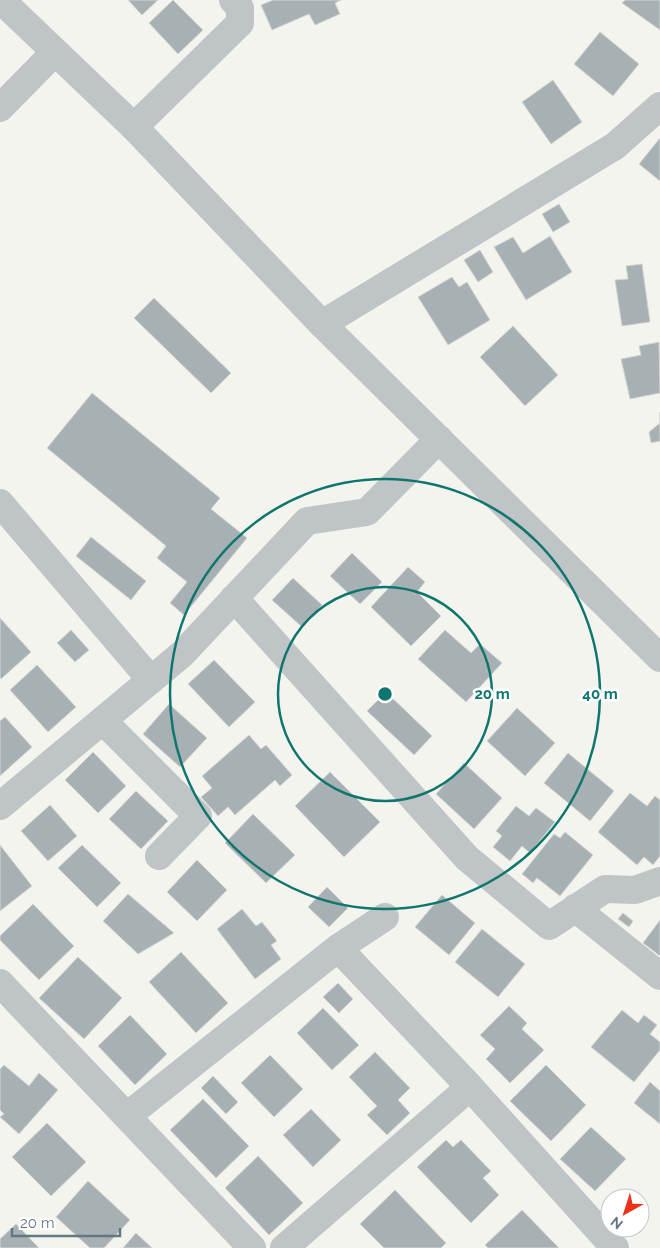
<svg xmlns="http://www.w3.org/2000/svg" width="660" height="1248" font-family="Raleway,sans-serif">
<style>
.building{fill:#a7b1b4;stroke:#d5d5d2}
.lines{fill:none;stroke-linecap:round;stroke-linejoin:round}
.minor{stroke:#bfc4c6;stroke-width:28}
.tertiary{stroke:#bfc4c6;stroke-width:28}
.ring{fill:none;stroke:#0f766e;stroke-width:2.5}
.centre{fill:#0f766e;stroke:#fff;stroke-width:2.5}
.ring-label{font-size:15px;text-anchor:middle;font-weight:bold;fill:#0f766e;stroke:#fff;stroke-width:5;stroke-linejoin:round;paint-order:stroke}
</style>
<rect width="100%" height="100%" fill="#f4f4ef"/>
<path class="building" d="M128 0H158L142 15Z
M173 0 203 30 178 54 149 23Z
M273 0H341L335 3 340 14 315 25 309 14 272 30 261 5Z
M625 0H660V30L622 3Z
M600 32 639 64 613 96 574 64Z
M553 80 582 122 551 144 522 102Z
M660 138V181L639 164Z
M559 204 570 222 553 232 542 214Z
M550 236 572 272 526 300 494 247 513 237 523 253Z
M480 250 493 272 478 282 464 260Z
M642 264 650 322 622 326 615 280 628 279 626 266Z
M452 277 459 287 467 282 490 320 448 345 418 297Z
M154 298 231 373 211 393 134 318Z
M513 326 558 375 525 406 480 357Z
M659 342 660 393 630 399 621 359 641 355 639 346Z
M92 393 220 498 211 509 247 538 184 615 170 603 187 582 157 558 166 546 47 448Z
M660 412V441L651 443 649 432 660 423Z
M91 537 146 581 131 600 76 556Z
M352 553 382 582 360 604 330 576Z
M408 567 425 582 417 592 441 616 411 646 371 607Z
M293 578 322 605 302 627 272 600Z
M0 618 31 652 1 679 0 677Z
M71 630 89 650 75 662 57 643Z
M445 630 471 653 480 644 502 663 466 702 418 659Z
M214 660 255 702 229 727 188 684Z
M37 665 76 707 48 732 10 690Z
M386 692 432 736 414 755 367 711Z
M169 704 207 738 180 767 143 734Z
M517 708 555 743 525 776 487 741Z
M5 717 32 747 0 776V721Z
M249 735 261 749 266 745 292 775 280 786 275 780 235 815 228 807 218 816 201 797 212 788 202 776Z
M93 752 126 786 98 813 65 780Z
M568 753 614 791 590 821 544 783Z
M464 763 502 798 474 829 436 794Z
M330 772 380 822 344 857 295 806Z
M136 791 168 821 141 849 109 819Z
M630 793 647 806 655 796 660 800V856L653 865 644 857 637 865 598 832Z
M50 805 77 836 48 861 21 831Z
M516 806 529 816 536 808 555 822 530 853 522 846 510 861 493 847 502 836 496 831Z
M253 814 295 855 266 883 225 843Z
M565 832 593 855 560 896 537 878 533 883 522 874 554 834 560 838Z
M0 845 32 886 0 911Z
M82 845 121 883 97 907 58 868Z
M197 860 227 890 197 921 167 892Z
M327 887 348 908 329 927 308 907Z
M128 894 174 933 138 954 103 921Z
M442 895 475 923 449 955 415 927Z
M33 904 74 946 39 980 0 940V936Z
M242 909 256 926 262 922 277 941 271 945 281 959 255 979 217 929Z
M623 913 633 921 629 927 618 919Z
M660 920V956L643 943Z
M482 929 525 964 498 997 455 962Z
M181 952 228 1003 196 1033 149 982Z
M78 957 122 998 84 1039 39 998Z
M338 983 353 999 339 1013 323 997Z
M509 1006 527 1023 522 1029 544 1050 510 1083 486 1059 495 1049 480 1035Z
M323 1008 359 1045 332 1070 297 1033Z
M622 1010 638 1023 644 1015 657 1025 650 1034 660 1042V1050L634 1082 591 1047Z
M130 1015 167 1054 135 1085 98 1046Z
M375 1052 410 1088 398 1100 410 1113 387 1135 367 1115 377 1106 349 1077Z
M270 1055 303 1089 274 1117 241 1083Z
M4 1065 29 1086 39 1073 58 1090 19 1134 0 1117 4 1114 0 1110V1069Z
M546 1065 586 1105 551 1141 510 1101Z
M213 1076 238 1102 226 1114 201 1088Z
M650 1082 660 1091V1124L634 1103Z
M203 1099 249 1146 216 1178 170 1130Z
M311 1109 341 1140 313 1167 283 1135Z
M47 1123 86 1162 51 1196 12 1157Z
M591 1127 626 1159 595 1191 560 1159Z
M446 1140 453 1147 461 1140 491 1171 483 1178 499 1195 471 1223 417 1167Z
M258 1156 303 1203 269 1235 225 1188Z
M88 1181 130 1220 104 1248H90L56 1217Z
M395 1190 446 1243 441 1248H384L360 1224Z
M522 1210 559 1248H488L485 1245Z
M16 1224 39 1248H0V1239Z
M136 1233 152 1248H123Z"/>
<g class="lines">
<path class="minor" d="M0 108 54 53
M134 127 240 23V8L233 0
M322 324 615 146 660 106
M0 503 151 680
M234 598 467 858 549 926 605 889 635 890 660 881
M103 721 198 816 159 856
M0 806 182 654 307 521 367 512 439 439
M575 908 660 976
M338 948 385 917
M0 983 252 1248
M127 1116 338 948 470 1087 615 1248
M284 1248 470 1087"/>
<path class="tertiary" d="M1 0 134 127 322 324 660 658"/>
</g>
<g class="ring">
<circle cx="385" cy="694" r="107"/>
<circle cx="385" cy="694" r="215"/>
</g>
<circle cx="385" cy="694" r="8" class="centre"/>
<g class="ring-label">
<text x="492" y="699">20 m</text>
<text x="600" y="699">40 m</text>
</g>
<g transform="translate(625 1213) rotate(219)"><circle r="24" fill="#ffffff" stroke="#c0c9cd"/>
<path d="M0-4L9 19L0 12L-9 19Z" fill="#e9331a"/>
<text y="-8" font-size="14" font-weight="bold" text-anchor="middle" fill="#627782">N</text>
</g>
<path d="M12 1228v8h108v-8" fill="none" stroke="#627782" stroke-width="2.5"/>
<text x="20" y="1228" font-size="15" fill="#627782" stroke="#ffffff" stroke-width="4" paint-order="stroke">20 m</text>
</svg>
